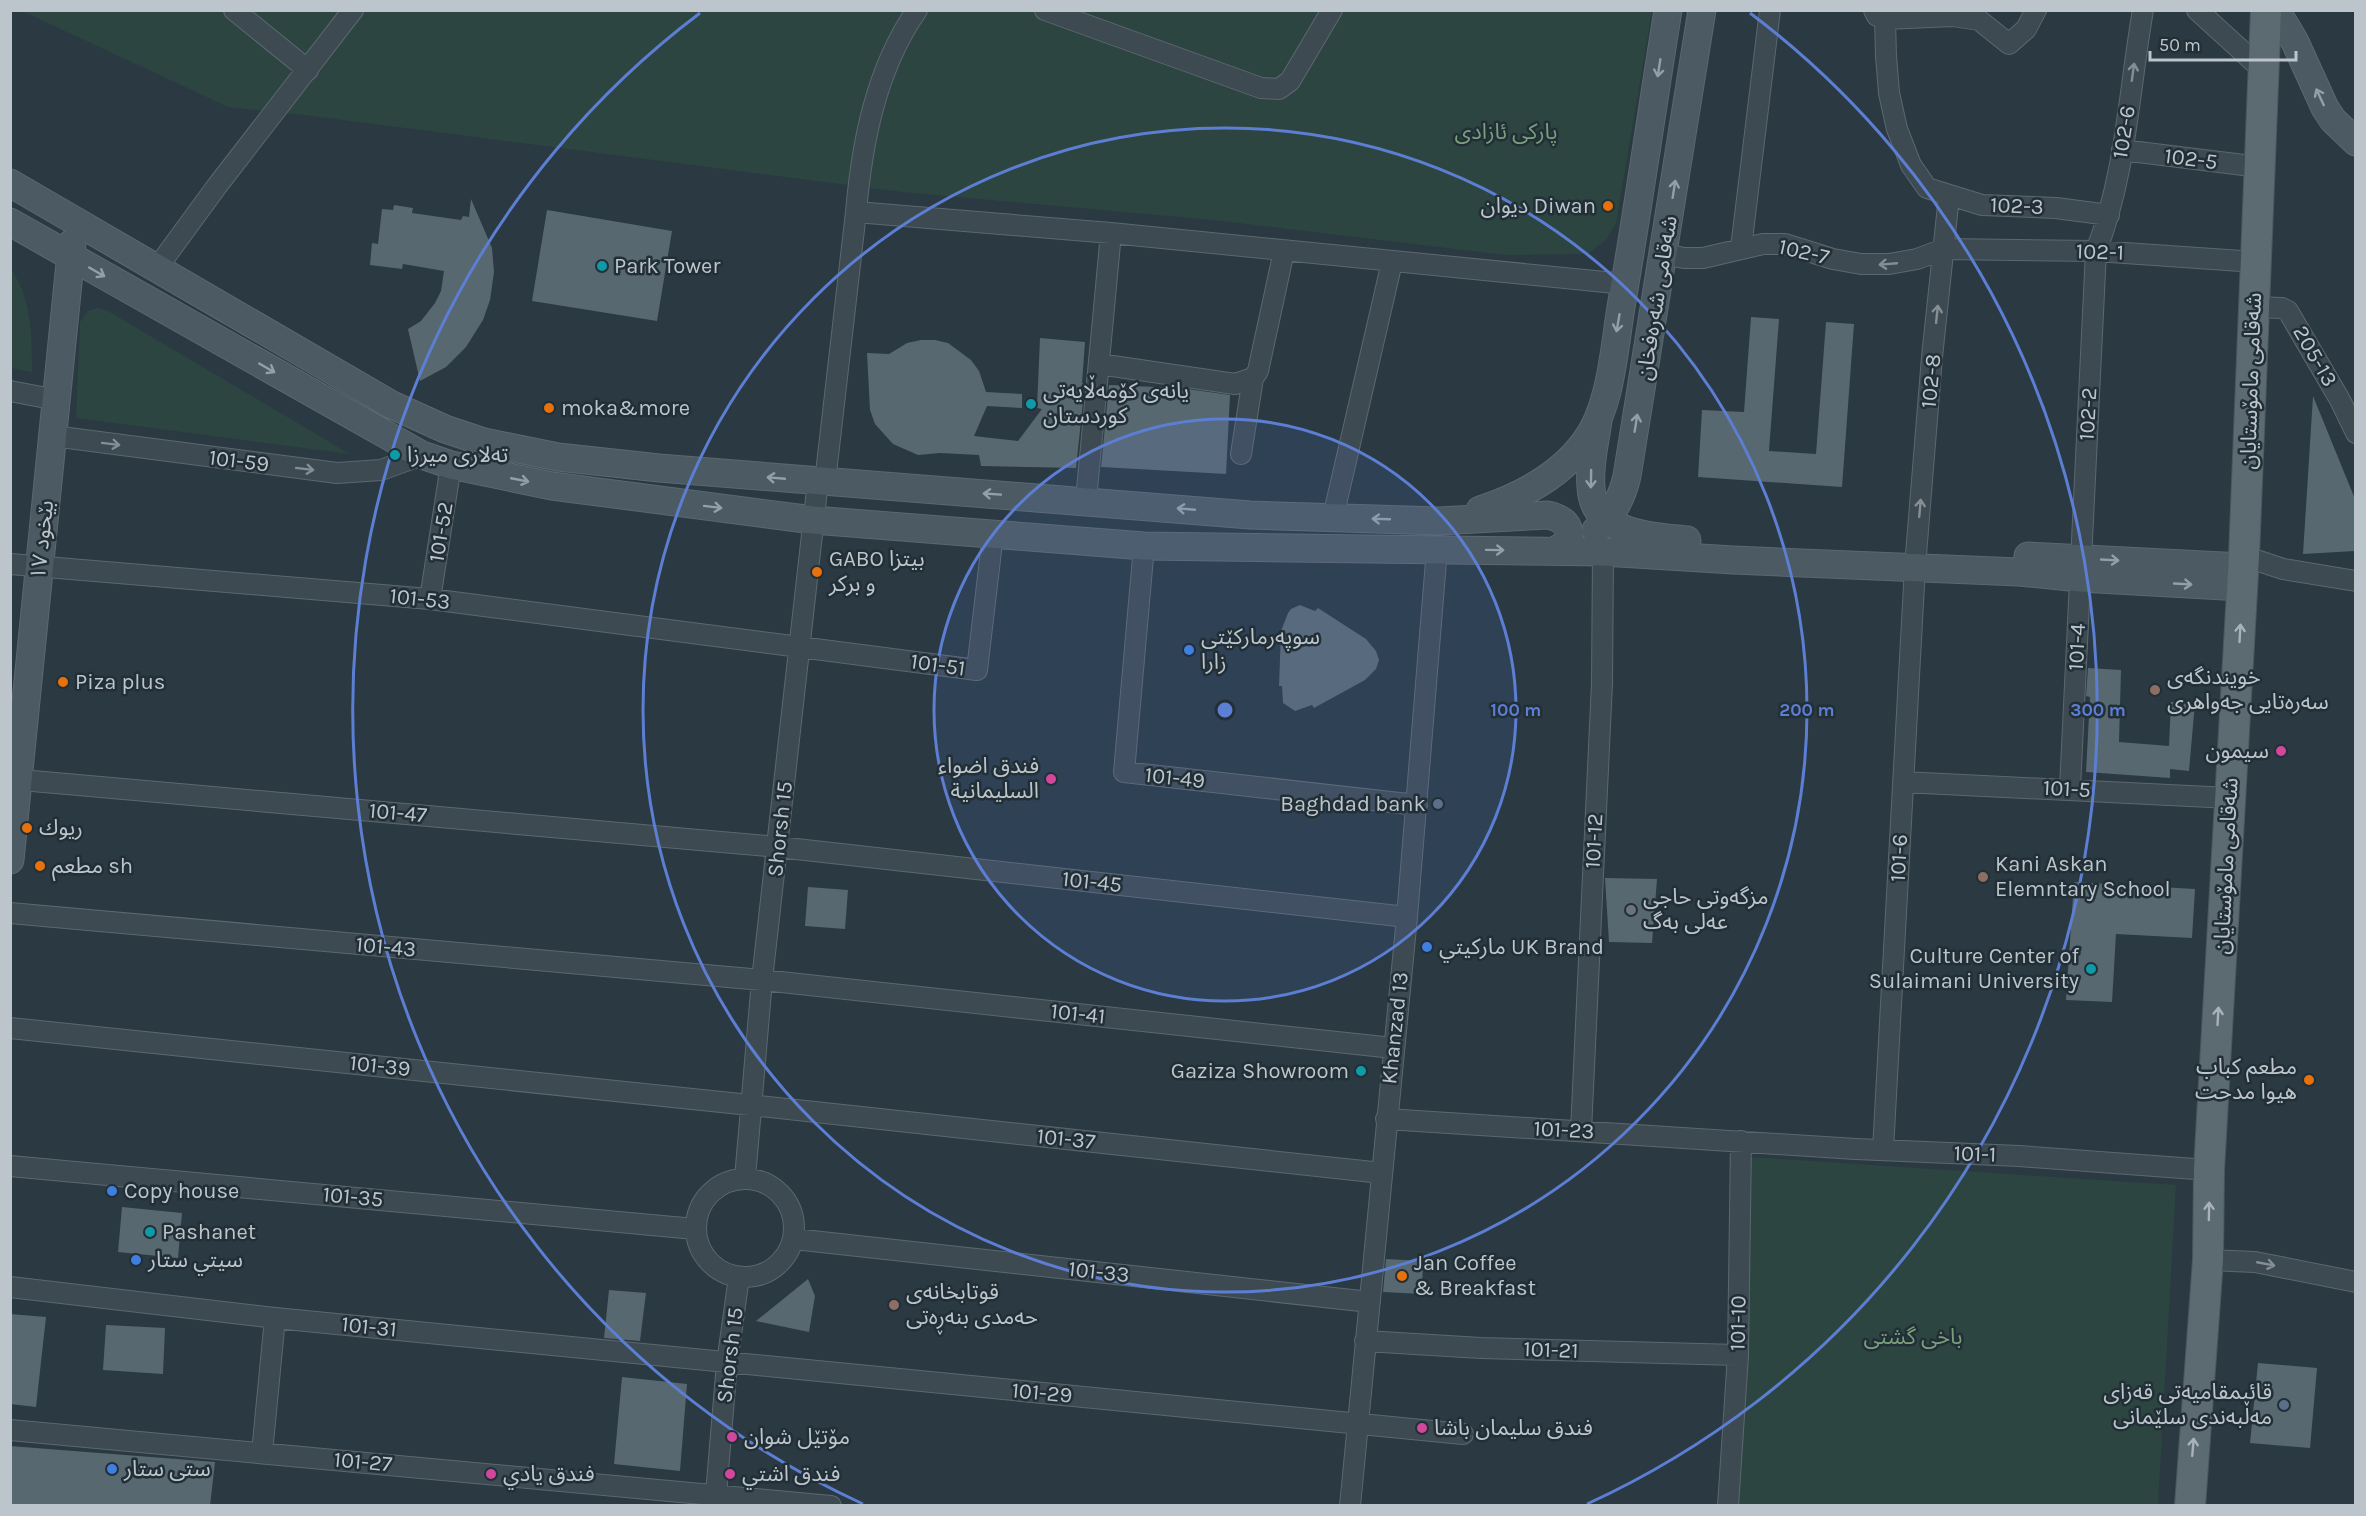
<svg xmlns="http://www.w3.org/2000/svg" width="2366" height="1516" font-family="Karla,'Noto Sans Arabic',sans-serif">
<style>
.green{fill:#2d4541}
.building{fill:#586871}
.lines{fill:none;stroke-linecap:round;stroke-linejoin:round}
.street-casing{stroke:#5c686f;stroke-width:22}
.secondary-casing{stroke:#5c686f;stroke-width:29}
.primary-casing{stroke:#4b565e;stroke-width:32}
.street{stroke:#3e4a52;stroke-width:20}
.secondary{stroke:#4c5a64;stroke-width:27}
.primary{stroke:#5c6a71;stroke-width:30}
.oneway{stroke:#94a0a7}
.oneway2{stroke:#838e95}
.oneway3{stroke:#a8b3b9}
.ring{fill:none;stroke:#5c7ed3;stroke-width:3}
.food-dot{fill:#e8710a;stroke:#222f37;stroke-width:2}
.culture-dot{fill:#0f9aa8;stroke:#222f37;stroke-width:2}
.shop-dot{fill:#3f7fe0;stroke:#222f37;stroke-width:2}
.education-dot{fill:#8d6e63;stroke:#222f37;stroke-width:2}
.hotel-dot{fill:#d1479c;stroke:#222f37;stroke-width:2}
.service-dot{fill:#5c6f8a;stroke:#222f37;stroke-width:2}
.worship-dot{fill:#6b7280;stroke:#222f37;stroke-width:2}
.labels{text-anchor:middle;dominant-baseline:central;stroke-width:5;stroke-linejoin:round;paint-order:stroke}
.park-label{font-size:22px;fill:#7b9f7c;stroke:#222f37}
.street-label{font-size:22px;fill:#bbc5cb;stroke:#222f37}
.poi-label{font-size:22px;fill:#bbc5cb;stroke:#222f37;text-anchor:start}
.centre{fill:#5c7ed3;stroke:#222f37;stroke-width:3}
.ring-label{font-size:18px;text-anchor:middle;font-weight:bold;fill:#5c7ed3;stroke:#222f37;stroke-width:5;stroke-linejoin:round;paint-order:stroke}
</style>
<rect width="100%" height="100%" fill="#2a3942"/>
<path class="green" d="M22 11H1652L1616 223 1606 240 1588 254 1505 255 1213 220 902 192 304 115 228 107Z
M10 267C32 299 32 335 32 372L11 368Z
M98 308 108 311 350 454 76 418 80 322 88 311Z
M1751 1157 2176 1185 2158 1505 1736 1506Z"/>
<path class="building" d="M471 199 492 248 494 272 490 300 483 320 466 347 446 367 420 381 408 329 421 321 435 303 441 291 444 271 403 264 402 269 370 265 372 243 378 244 382 209 393 210 394 205 413 208 412 213 461 220 463 216 469 217Z
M547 210 672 231 657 321 532 301Z
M1751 317 1779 319 1769 451 1816 454 1826 322 1854 324 1842 487 1698 477 1702 410 1744 412Z
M1040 338 1085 342 1082 383H1085L1076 468 981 466 979 455 940 453 918 455 893 444 875 424 870 410 867 353 889 354 907 343 921 340H935L948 343 971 360 979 371 986 392 1022 394V408L987 406 974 436 1018 441 1042 409 1037 408Z
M1109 385 1180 388 1230 395 1226 474 1101 467Z
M2313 396 2355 499V551L2303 554Z
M1300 605 1315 611 1318 608 1366 639 1376 651 1379 660 1376 669 1365 680 1314 708 1312 705 1295 711 1283 703 1282 686H1279L1281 631 1288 613 1291 609Z
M2088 668 2121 670 2119 742 2169 746 2171 702 2195 703 2189 771 2170 769V778L2086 772 2090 697 2086 696Z
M1605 878 1657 879 1652 943 1609 942Z
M2074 882 2195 889 2192 938 2116 934 2112 1002 2066 1000Z
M808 887 848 890 845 929 805 926Z
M122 1207 182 1213 178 1258 118 1252Z
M1386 1259 1423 1261 1422 1294 1383 1292Z
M808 1279 815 1296 809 1332 756 1321Z
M609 1290 646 1293 640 1341 604 1338Z
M10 1314 46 1317 36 1407 10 1404Z
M106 1325 165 1328 163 1374 103 1370Z
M2258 1363 2317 1368 2310 1448 2250 1443Z
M622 1377 687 1384 680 1471 614 1464Z
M10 1446 215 1462 210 1506H10Z"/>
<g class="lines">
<g class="street-casing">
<path id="street" d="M234 10 308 70
M1045 10 1261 88 1279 89 1290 81 1332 10
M1874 10 1877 16 1885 19 1953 16 1979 20 2009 44 2026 29 2036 10
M2197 10 2264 71
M1885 19 1886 56 1889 93 1897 129 1911 165 1927 188 1982 205 2056 208 2109 215
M2122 150 2260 167
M856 212C862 142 876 69 917 10
M1741 248 1770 10
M1664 254 1684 258H1703L1763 244H1785L1833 259 1861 264H1889L1917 259 1944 249 2096 251 2256 262
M157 268 217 186 353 10
M2254 307 2282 308 2288 311 2340 400 2356 433
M1099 364 1235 384 1253 378 1258 371 1284 251
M10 391 57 400
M53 436 337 473 381 470 422 455
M1241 454 1253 378
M825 482 856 212 1111 233 1625 284
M1086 500 1111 233
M1333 517 1392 262
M1144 546 1124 772 1417 805
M2244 556 2283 569 2356 581
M10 564 430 599 977 670 993 534
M430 599 451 465
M10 779 778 847 1407 917
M1903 782 2230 798
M2070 788 2096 251C2126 175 2129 90 2143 10
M10 913 762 980 1393 1048
M10 1028 750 1105 1382 1173
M1386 1119 1856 1149 2019 1156 2209 1170
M1581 1131 1602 683 1603 552
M1883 1150 1915 567 1932 357 1949 196
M10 1166 695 1229
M745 1178 762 980 818 481
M696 1228a49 49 0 1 1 98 0a49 49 0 1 1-98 0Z
M794 1239 1370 1302
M2208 1260 2255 1262 2356 1282
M10 1287 275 1318 1463 1434
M1365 1341 1481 1348 1738 1355
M10 1430 831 1506
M262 1453 275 1318
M715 1506 727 1363 739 1277
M1350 1506 1407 917 1437 549
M1728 1506 1738 1355 1741 1141"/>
</g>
<g class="secondary-casing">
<path id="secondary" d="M2276 10 2295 42 2325 108 2333 120 2356 142
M10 183 392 405 445 429 484 442 558 457 659 468 1250 515 1439 521 1548 515C1564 519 1571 525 1569 542L1555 551
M10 222 422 455 451 465 552 486 813 520 1144 546 1603 552 1733 560 2019 572 2080 578 2242 587
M1598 421C1595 442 1589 465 1591 487 1593 535 1652 536 1687 540
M1480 510C1520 497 1559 477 1585 442 1611 407 1614 350 1621 307 1638 209 1652 109 1668 10
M1596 530C1613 514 1622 498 1627 476L1702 10
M2028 556 2243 567
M10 860 72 243"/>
</g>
<g class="primary-casing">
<path id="primary" d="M2190 1506 2208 1260 2209 1170 2244 556 2266 10"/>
</g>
<use href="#street" class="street"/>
<use href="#secondary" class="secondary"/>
<use href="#primary" class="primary"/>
</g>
<defs><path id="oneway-shaft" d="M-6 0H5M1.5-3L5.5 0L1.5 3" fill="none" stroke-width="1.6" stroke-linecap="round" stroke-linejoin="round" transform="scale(1.5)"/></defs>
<g class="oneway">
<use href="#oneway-shaft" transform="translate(1659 68) rotate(99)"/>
<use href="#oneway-shaft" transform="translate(2320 97) rotate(-115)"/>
<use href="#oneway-shaft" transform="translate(1674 189) rotate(-81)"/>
<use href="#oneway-shaft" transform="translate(97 272) rotate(30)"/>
<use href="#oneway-shaft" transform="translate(1618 323) rotate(100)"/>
<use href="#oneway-shaft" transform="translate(267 368) rotate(30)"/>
<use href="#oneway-shaft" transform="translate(1636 423) rotate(-81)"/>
<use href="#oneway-shaft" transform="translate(776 478) rotate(-175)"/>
<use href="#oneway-shaft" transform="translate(1591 479) rotate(91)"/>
<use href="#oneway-shaft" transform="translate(520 480) rotate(11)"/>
<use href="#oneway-shaft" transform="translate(992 494) rotate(-176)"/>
<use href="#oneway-shaft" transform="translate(713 507) rotate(7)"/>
<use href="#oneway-shaft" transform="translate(1186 509) rotate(-175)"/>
<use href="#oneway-shaft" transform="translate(1381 519) rotate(-178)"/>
<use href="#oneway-shaft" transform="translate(1495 550) rotate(1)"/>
<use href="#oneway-shaft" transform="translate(2110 560) rotate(3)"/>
<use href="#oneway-shaft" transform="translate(2183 584) rotate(3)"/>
</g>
<g class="oneway2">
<use href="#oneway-shaft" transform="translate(2133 72) rotate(-82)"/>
<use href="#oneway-shaft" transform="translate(1888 264) rotate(175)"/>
<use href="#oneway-shaft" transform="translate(1937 314) rotate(-84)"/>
<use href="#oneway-shaft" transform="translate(111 444) rotate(7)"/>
<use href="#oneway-shaft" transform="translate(305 469) rotate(7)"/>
<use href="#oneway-shaft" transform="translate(1920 508) rotate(-85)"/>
<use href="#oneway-shaft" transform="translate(2266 1264) rotate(11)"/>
</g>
<g class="oneway3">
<use href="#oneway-shaft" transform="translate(2240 633) rotate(-87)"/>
<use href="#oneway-shaft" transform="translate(2218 1016) rotate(-87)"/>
<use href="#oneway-shaft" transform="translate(2209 1211) rotate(-89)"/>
<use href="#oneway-shaft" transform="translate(2193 1447) rotate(-85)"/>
</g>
<circle cx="1225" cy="710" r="291" fill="#5c7ed3" fill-opacity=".12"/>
<g class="ring">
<circle cx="1225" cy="710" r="291"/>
<circle cx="1225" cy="710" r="582"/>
<path d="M863 1504A873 873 0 0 1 700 13M1750 13A873 873 0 0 1 1587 1504"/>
</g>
<g class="food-dot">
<circle cx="1608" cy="206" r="6"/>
<circle cx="549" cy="408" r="6"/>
<circle cx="817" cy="572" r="6"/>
<circle cx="63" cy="682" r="6"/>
<circle cx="27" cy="828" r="6"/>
<circle cx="40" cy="866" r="6"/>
<circle cx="2309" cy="1080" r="6"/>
<circle cx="1402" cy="1276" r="6"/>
</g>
<g class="culture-dot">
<circle cx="602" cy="266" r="6"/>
<circle cx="1031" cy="404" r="6"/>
<circle cx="395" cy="455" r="6"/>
<circle cx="2091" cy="969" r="6"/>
<circle cx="1361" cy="1071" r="6"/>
<circle cx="150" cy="1232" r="6"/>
</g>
<g class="shop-dot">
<circle cx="1189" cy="650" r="6"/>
<circle cx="1427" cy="947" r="6"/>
<circle cx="112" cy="1191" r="6"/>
<circle cx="136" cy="1260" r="6"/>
<circle cx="112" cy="1469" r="6"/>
</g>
<g class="education-dot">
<circle cx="2155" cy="690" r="6"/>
<circle cx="1983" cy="877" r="6"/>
<circle cx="894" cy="1305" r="6"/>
</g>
<g class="hotel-dot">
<circle cx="2281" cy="751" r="6"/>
<circle cx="1051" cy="779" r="6"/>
<circle cx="1422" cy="1428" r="6"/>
<circle cx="732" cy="1437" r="6"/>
<circle cx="491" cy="1474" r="6"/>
<circle cx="730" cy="1474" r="6"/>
</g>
<g class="service-dot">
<circle cx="1438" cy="804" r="6"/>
<circle cx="2284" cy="1405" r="6"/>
</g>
<circle class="worship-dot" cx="1631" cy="910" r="6"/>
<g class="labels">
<g class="park-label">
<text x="1506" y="132">پارکی ئازادی</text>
<text x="1913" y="1337">باخی گشتی</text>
</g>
<g class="street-label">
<text transform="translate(2124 132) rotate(-81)">102-6</text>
<text transform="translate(2191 159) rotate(7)">102-5</text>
<text transform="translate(2017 206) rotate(2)">102-3</text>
<text transform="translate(1804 252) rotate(13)">102-7</text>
<text transform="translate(2100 252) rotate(2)">102-1</text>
<text transform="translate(1657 298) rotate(-81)">شەقامی شەرەفخان</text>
<text transform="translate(2315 356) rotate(60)">205-13</text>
<text transform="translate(1931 381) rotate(-85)">102-8</text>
<text transform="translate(2251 381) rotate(-88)">شەقامی مامۆستایان</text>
<text transform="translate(2088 414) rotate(-87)">102-2</text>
<text transform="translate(239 461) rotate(7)">101-59</text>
<text transform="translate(441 532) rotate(-81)">101-52</text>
<text transform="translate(42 540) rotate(-84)">بێخود ١٧</text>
<text transform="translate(420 599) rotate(6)">101-53</text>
<text transform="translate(2077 647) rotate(-87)">101-4</text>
<text transform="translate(938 665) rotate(8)">101-51</text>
<text transform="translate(1175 778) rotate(6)">101-49</text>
<text transform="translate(2067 789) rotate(3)">101-5</text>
<text transform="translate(398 813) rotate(5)">101-47</text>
<text transform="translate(780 829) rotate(-84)">Shorsh 15</text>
<text transform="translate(1594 841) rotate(-87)">101-12</text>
<text transform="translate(1899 858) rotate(-87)">101-6</text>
<text transform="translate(2226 866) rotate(-87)">شەقامی مامۆستایان</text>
<text transform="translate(1092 882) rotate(6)">101-45</text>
<text transform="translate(386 947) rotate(5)">101-43</text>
<text transform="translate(1078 1014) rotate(6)">101-41</text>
<text transform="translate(1395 1028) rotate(-84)">Khanzad 13</text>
<text transform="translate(380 1066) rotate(6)">101-39</text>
<text transform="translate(1564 1130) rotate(3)">101-23</text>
<text transform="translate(1066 1139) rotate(6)">101-37</text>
<text transform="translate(1975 1154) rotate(2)">101-1</text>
<text transform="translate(353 1197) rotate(5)">101-35</text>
<text transform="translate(1099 1272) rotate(6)">101-33</text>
<text transform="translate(1738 1323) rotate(-89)">101-10</text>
<text transform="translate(369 1327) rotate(6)">101-31</text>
<text transform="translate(1551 1350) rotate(2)">101-21</text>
<text transform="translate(730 1355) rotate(-83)">Shorsh 15</text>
<text transform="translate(1042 1393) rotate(5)">101-29</text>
<text transform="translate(363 1462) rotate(5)">101-27</text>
</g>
<g class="poi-label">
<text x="1596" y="206" text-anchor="end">دیوان Diwan</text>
<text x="614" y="266">Park Tower</text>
<text x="1043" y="391">یانەی کۆمەڵایەتی<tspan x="1043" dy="25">کوردستان</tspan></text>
<text x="561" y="408">moka&amp;more</text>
<text x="407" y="455">تەلاری میرزا</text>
<text x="829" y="559">GABO بيتزا<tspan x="829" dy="25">و بركر</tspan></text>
<text x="1201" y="637">سوپەرمارکێتی<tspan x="1201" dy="25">زارا</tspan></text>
<text x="2167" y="677">خویندنگەی<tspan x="2167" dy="25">سەرەتایی جەواهری</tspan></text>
<text x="75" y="682">Piza plus</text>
<text x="2269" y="751" text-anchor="end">سيمون</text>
<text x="1039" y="766" text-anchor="end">فندق اضواء<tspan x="1039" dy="25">السليمانية</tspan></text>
<text x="1426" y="804" text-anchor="end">Baghdad bank</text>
<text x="39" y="828">ريوك</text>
<text x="1995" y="864">Kani Askan<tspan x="1995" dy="25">Elemntary School</tspan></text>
<text x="52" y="866">مطعم sh</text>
<text x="1643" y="897">مزگەوتی حاجی<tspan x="1643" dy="25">عەلی بەگ</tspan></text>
<text x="1439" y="947">مارکيتي UK Brand</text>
<text x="2079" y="956" text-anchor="end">Culture Center of<tspan x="2079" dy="25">Sulaimani University</tspan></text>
<text x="2297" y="1067" text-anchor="end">مطعم كباب<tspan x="2297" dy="25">هيوا مدحت</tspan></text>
<text x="1349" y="1071" text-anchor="end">Gaziza Showroom</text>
<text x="124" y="1191">Copy house</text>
<text x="162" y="1232">Pashanet</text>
<text x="148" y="1260">سيتي ستار</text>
<text x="1414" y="1263">Jan Coffee<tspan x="1414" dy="25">&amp; Breakfast</tspan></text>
<text x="906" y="1292">قوتابخانەی<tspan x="906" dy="25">حەمدی بنەڕەتی</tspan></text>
<text x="2272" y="1392" text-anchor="end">قائیمقامیەتی قەزای<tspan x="2272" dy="25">مەڵبەندی سلێمانی</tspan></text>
<text x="1434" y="1428">فندق سليمان باشا</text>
<text x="744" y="1437">مۆتێل شوان</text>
<text x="124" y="1469">ستی ستار</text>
<text x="503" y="1474">فندق يادي</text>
<text x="742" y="1474">فندق اشتي</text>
</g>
</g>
<circle cx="1225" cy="710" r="9" class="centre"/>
<g class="ring-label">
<text x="1516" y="716">100 m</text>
<text x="1807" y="716">200 m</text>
<text x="2098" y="716">300 m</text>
</g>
<rect width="2366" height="1516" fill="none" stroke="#bbc5cb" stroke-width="24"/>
<path d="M2150 51v9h146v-9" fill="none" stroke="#bbc5cb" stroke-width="3"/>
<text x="2159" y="51" font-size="18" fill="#bbc5cb" stroke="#222f37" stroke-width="4.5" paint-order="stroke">50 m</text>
</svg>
